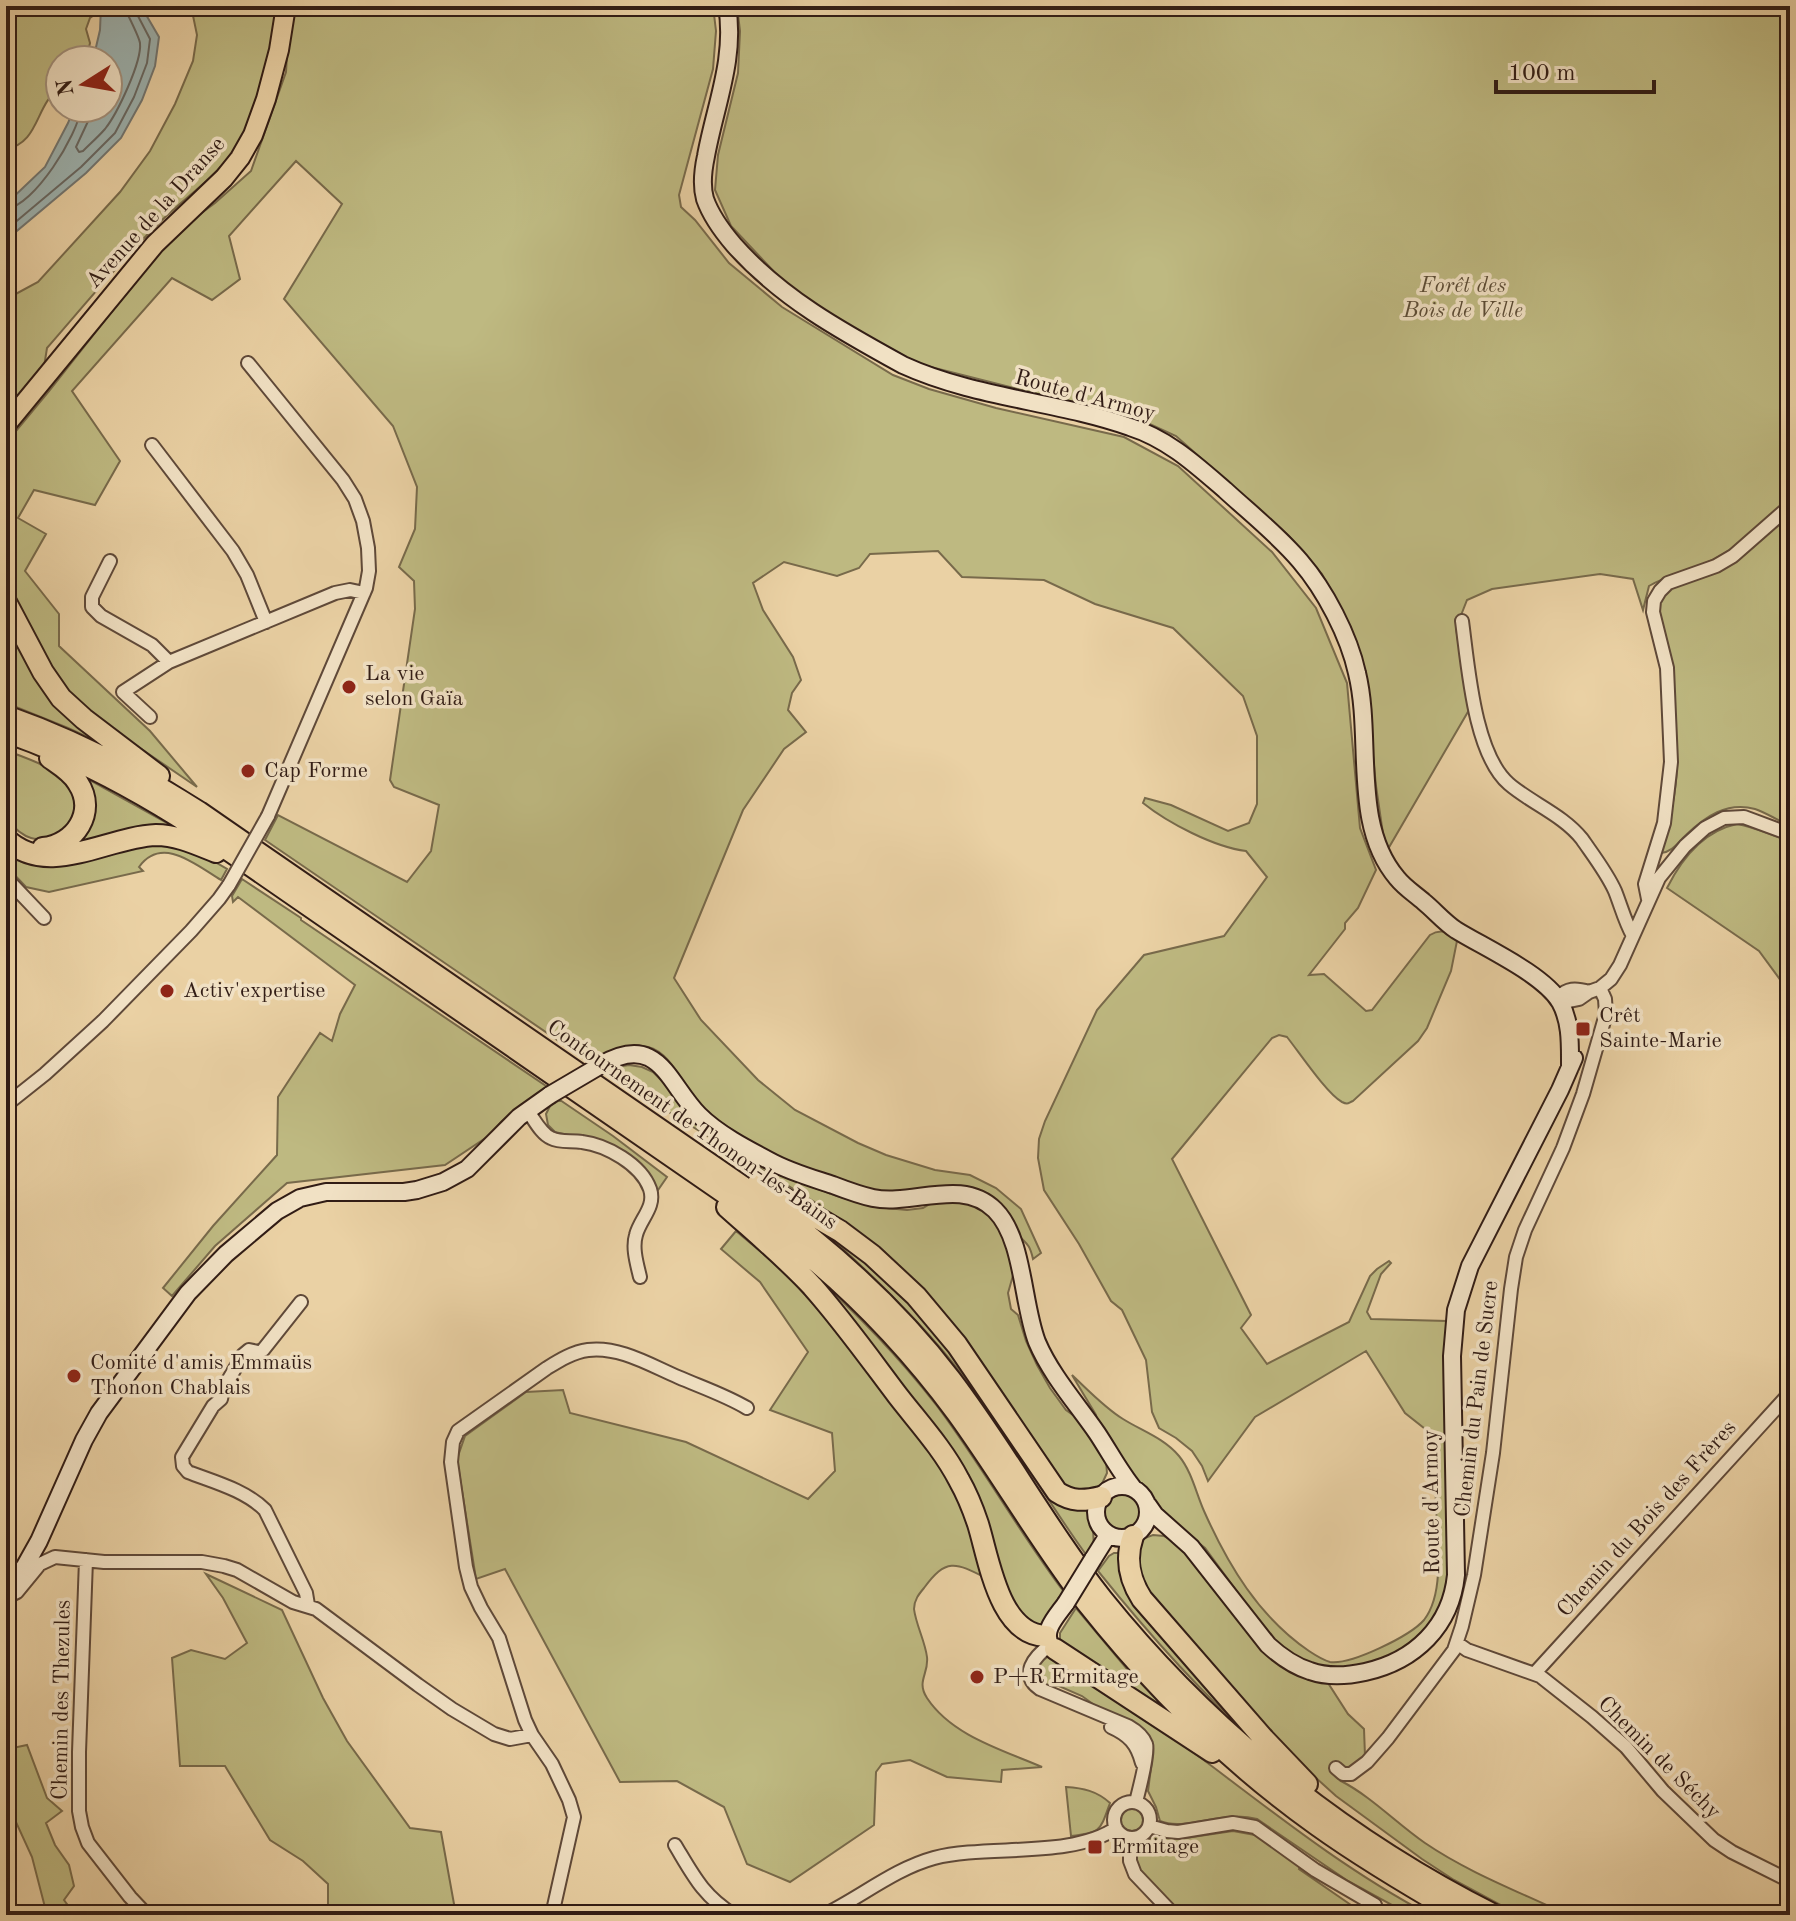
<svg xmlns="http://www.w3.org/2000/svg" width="1796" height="1921" font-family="'Old Standard TT',serif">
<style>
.green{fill:#beb981;stroke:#786a4b;stroke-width:2}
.water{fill:#9db4b2;stroke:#727773;stroke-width:2}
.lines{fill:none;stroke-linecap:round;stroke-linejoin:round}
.shore{stroke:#676864;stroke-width:2}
.minor-casing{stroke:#5f4939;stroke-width:16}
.secondary-casing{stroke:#311c15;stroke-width:20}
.primary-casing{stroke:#311c15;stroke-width:22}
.trunk-casing{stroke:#311c15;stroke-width:24}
.minor{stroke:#f1e1c4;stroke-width:12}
.secondary{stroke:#f1e1c4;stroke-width:16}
.primary{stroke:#ead1a4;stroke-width:18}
.trunk{stroke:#ead1a4;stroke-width:20}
.minor-bridge-casing{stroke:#5f4939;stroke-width:16;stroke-linecap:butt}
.secondary-bridge-casing{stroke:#311c15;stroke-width:20;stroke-linecap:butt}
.minor-bridge{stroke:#f1e1c4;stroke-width:12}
.secondary-bridge{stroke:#f1e1c4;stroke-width:16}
.poi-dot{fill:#8f2418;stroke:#f1e1c4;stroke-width:3}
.labels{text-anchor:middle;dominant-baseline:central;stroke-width:7;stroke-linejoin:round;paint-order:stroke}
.street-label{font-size:22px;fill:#311c15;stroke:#f1e1c4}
.park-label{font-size:22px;font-style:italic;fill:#5b4b35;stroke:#f1e1c4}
.poi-label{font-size:22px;fill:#311c15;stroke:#f1e1c4;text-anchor:start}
</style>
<rect width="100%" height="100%" fill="#ead1a4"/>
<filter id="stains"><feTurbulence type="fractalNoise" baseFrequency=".0025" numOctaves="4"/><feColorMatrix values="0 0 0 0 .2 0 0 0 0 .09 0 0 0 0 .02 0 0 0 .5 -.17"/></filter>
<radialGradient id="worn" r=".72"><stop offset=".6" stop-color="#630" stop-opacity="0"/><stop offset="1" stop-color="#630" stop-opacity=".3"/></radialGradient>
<path class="green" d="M6 6H101V10L90 18 86 29 90 43 86 60H60V88C35 104 40 143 6 149Z
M191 6H277C271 48 263 106 240 142 218 177 182 199 153 229 116 266 82 308 47 348L44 367 6 412V293L12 296 38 282 120 192 150 151 175 104 193 61 197 35Z
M290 6H713L716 31 713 69 679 195 681 207 695 220 729 263 782 307 893 375 929 389 996 408 1124 437 1178 466 1272 552 1316 608 1347 683 1360 828 1376 870 1358 908 1345 923V929L1309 975 1324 974 1366 1011 1372 1010 1430 935C1438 930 1445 931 1454 935L1457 941 1451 971 1427 1028 1418 1041 1353 1101C1348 1103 1348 1105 1342 1102 1327 1094 1299 1052 1287 1037L1279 1035 1272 1038 1172 1159 1251 1315 1241 1328 1267 1364 1349 1322 1370 1276 1377 1269 1389 1261 1391 1263 1381 1274 1367 1312 1371 1319 1447 1321 1451 1564 1444 1603 1423 1635 1395 1654 1373 1662 1352 1667 1329 1668 1306 1662 1286 1651 1269 1635 1205 1548 1160 1513 1147 1492 1137 1484 1098 1424 1096 1415 1072 1375C1088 1390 1105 1408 1123 1419 1142 1431 1164 1438 1179 1456 1192 1472 1196 1493 1204 1511 1228 1565 1259 1617 1309 1651 1315 1655 1323 1660 1330 1662 1351 1665 1410 1636 1424 1620 1434 1607 1437 1591 1438 1574L1434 1436 1405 1413 1366 1351 1255 1417 1208 1481 1202 1466 1192 1451 1176 1438 1159 1428 1152 1412 1146 1360 1122 1310 1111 1301 1079 1244 1044 1190 1038 1158 1039 1139 1045 1121 1097 1010 1144 955 1224 936 1267 877 1246 851C1214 847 1168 823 1143 803L1145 798 1171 805 1228 831 1249 823 1257 804V736L1243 696 1173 628 1095 604 1044 580 962 577 938 551 870 554 859 568 837 576 784 562 753 583 763 610 793 657 801 680 792 693 788 710 806 732 784 749 743 810 674 978 701 1020 758 1080 795 1110 858 1143 886 1155 935 1170 970 1175 996 1188 1021 1209 1041 1253 1033 1259C1029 1241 1025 1244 1015 1231 1009 1224 1005 1215 1000 1207 958 1202 908 1199 867 1189 816 1176 767 1154 723 1124 711 1116 701 1107 692 1095 680 1079 669 1052 648 1047 627 1041 608 1053 591 1063L265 840 278 815 407 882 431 851 439 805 394 787 390 780 415 609 414 581 399 567 415 529 417 487 393 426 284 299 342 204 296 161 229 236 240 279 212 300 172 278 72 391 120 461 95 505 34 490 18 518 46 534 25 571 59 614V646L150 731 197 787 93 716 57 680 6 587V443L49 391 151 262 180 229 215 203 251 171 286 72Z
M737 6H1790V450L1788 451 1790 454V501C1764 522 1738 549 1708 562 1688 572 1669 574 1649 586L1643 610 1633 579 1600 574 1492 589 1467 600 1456 628 1469 710 1388 849 1383 834 1376 786 1366 683 1352 633 1322 574 1289 536 1176 436 1141 420 915 363 822 310 781 279 731 226 715 190 718 155 738 73 740 31Z
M1790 513V825C1778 821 1767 813 1755 809 1727 801 1705 817 1686 835 1678 842 1673 852 1661 853 1669 825 1676 797 1677 767 1678 716 1665 663 1658 613 1659 604 1660 596 1668 590 1682 578 1705 578 1721 570 1747 556 1768 532 1790 513Z
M7 622 37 671 124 754 68 728 6 703Z
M6 750C24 758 47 764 62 778 83 798 77 829 49 837 43 839 38 840 31 838 21 835 13 827 6 819Z
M84 777 174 827 77 844Z
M1737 824C1755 827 1772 836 1790 841V993L1759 951 1667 888C1682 858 1703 831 1737 824Z
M162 842 208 858 227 869 221 880C196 865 162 835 139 867L143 871 49 892 26 887 6 866V852L22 862 44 865Z
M242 879 301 918V920L549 1088 520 1106 501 1122 490 1135 445 1165 287 1183 215 1246 172 1296 163 1288 213 1226 277 1155 278 1097 320 1033 332 1041 340 1014 355 985 238 897 233 902 232 896Z
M629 1065 642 1067 653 1072 670 1089 694 1123 772 1172 837 1196 876 1207 907 1210 923 1208 935 1201 973 1203 994 1217 1006 1239 1014 1272 1008 1293 1011 1309 1018 1315 1026 1341 1037 1365 1050 1388 1066 1410 1080 1420 1106 1461 1107 1473 1100 1488 1069 1493 969 1348 821 1206 633 1090 606 1072 617 1067Z
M560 1100 613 1136 667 1177 658 1190 588 1140 555 1132 548 1125 546 1114 550 1106Z
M817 1221 924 1311 1049 1489 1091 1505C1089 1520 1096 1533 1093 1549H1089L1087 1556C1042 1494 1005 1427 957 1368 915 1315 865 1269 815 1223Z
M736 1231 773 1262 797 1286 833 1326 954 1484 986 1578C955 1562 946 1558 924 1588 919 1594 914 1600 914 1609 916 1625 925 1641 927 1657 929 1674 916 1681 927 1698 952 1736 1003 1750 1042 1767L1002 1770 1001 1782 947 1777 910 1760 882 1764 876 1772 874 1825 790 1882 747 1864 724 1807 677 1781 620 1782 505 1569 476 1579 457 1459 465 1436 526 1392 563 1390 570 1413 686 1442 808 1499 835 1471 832 1433 770 1410 808 1352 760 1282 721 1249Z
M798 1261C849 1305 896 1353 937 1406 982 1466 1019 1532 1064 1592L1041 1624 1036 1625 1014 1611 982 1519Z
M1103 1513a19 19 0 1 1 38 0a19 19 0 1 1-38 0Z
M1153 1535 1164 1536 1176 1542 1191 1558 1262 1650 1316 1681 1328 1683 1348 1714 1364 1729 1365 1756 1341 1781C1372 1797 1396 1823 1425 1843 1469 1873 1520 1892 1568 1915H1519L1454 1880 1422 1859 1336 1796 1284 1749 1147 1593 1132 1557 1142 1539Z
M1114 1553H1124V1560L1255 1741C1197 1689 1147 1632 1098 1571L1109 1556Z
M206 1574 282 1610 323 1698 347 1741 410 1828 441 1832 456 1915H308L328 1907V1884L303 1861 270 1840 225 1766H180L172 1658 191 1650 225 1659 247 1643 223 1598Z
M1076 1608 1127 1669 1184 1727 1060 1641V1633Z
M1048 1656C1085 1681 1126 1703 1162 1729 1250 1793 1333 1864 1430 1915H1410L1348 1881 1257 1819C1223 1809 1186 1832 1160 1821L1156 1807 1148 1791 1152 1760V1747L1082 1696 1059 1686H1046L1036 1680 1035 1669 1042 1659Z
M6 1740 13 1748 27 1745 47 1798 62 1811 46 1823 55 1845 69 1865 74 1886 64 1900 75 1915H47L32 1857 15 1820 6 1782Z
M1066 1787C1083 1788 1097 1791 1110 1803 1100 1831 1101 1833 1071 1836Z
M1120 1819a12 12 0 1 1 24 0a12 12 0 1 1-24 0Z
M1233 1831 1255 1835 1300 1866 1299 1869 1351 1905 1345 1915H1178L1143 1879 1136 1864 1135 1855 1138 1847 1154 1836 1179 1839Z"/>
<path class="water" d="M101 6H145V13L159 37 155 66 142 100 121 138 86 173 6 240V204L45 167 68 123 74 108H108V60H93L100 30Z"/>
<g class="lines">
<path class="shore" d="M91 108 90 117 76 147 79 152 83 151C90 144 98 137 105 129 117 114 142 62 140 43 139 37 128 15 125 9L127 6
M6 209C34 206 78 135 81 108
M6 230 81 167 115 133 134 97 147 63 150 39 138 16 137 6"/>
<g class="minor-casing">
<path id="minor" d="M248 363 343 480 355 499 363 521 368 548 369 571 366 588 268 816
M152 445 233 551 247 575 266 622
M110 561 92 597V607L101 616 152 645 169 662
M1462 621C1468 665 1474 754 1509 784 1531 803 1563 815 1582 839 1593 855 1607 873 1615 891 1621 906 1625 922 1633 936
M150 717 123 692 169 662 335 593 350 590 364 593
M6 878 44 918
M1648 899 1645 884 1664 823 1671 762 1667 668 1653 612 1654 601 1660 591 1668 583 1716 566 1733 556 1790 506
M1557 998C1568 988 1575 988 1589 992
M1560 1003 1579 999 1589 992 1600 988 1611 979 1620 965 1659 878 1685 846 1705 828 1724 818 1744 817 1790 834
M6 1105 45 1074 103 1021 191 931 219 899 229 885
M527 1110C534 1119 541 1134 551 1138 560 1143 572 1140 582 1142 606 1145 641 1164 650 1189 656 1207 640 1219 636 1235 632 1248 637 1264 640 1277
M301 1302 263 1350 258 1352 249 1350 243 1355 223 1389 221 1399 213 1406 182 1457 183 1466 188 1472C214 1482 245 1490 265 1510L306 1593 308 1605
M86 1560 79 1752V1811L82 1827 88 1843 130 1897 147 1915
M6 1594 11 1595 17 1592 40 1564 55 1557 104 1562H202L224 1566 237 1570 293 1602 316 1609 418 1685 452 1709 494 1734 510 1739 532 1735 552 1764 569 1800 574 1817 552 1915
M1457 1643 1467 1650 1540 1676 1592 1717 1626 1747 1663 1791 1714 1840 1732 1852 1790 1881
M1050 1645C1034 1657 1019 1675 1040 1689L1128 1726C1135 1730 1143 1736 1146 1744 1149 1753 1139 1790 1136 1802
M1535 1673 1790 1393
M1111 1727C1129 1735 1137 1744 1142 1763
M532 1735 525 1720 499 1638 481 1608 471 1587 466 1567 451 1462 453 1442 458 1431 547 1368C560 1360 573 1352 588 1350 619 1346 650 1365 678 1377 701 1387 725 1395 747 1408
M1336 1768 1343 1774H1351L1367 1762 1388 1738 1454 1650 1462 1626 1474 1575 1493 1453 1511 1289 1516 1257 1525 1230 1563 1148 1583 1094 1606 1014 1605 999 1600 988
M1114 1820a18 18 0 1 1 36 0a18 18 0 1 1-36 0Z
M1149 1826 1167 1831 1178 1832 1233 1823 1255 1827 1315 1870 1375 1905
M1130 1838V1861L1135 1874 1174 1915
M675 1845C693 1875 703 1896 734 1915
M824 1915C861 1897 894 1869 934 1858 988 1844 1071 1859 1116 1828"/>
</g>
<g class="secondary-casing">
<path id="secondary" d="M727 6C736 58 715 106 706 156 703 170 701 185 705 199 711 216 722 231 734 245 781 298 841 331 903 365 975 398 1056 401 1130 427 1168 439 1196 465 1225 490 1250 513 1278 535 1300 561 1325 590 1349 636 1357 673 1373 738 1351 824 1397 878 1405 888 1415 894 1424 902 1435 911 1444 922 1456 930 1485 948 1543 974 1560 1002 1571 1022 1570 1044 1570 1067
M601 1065C659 1031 668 1084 699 1115 718 1134 747 1149 770 1161 790 1172 812 1178 833 1185 846 1190 859 1195 873 1198 913 1206 962 1177 995 1210 1024 1239 1022 1303 1037 1342 1051 1375 1077 1404 1097 1433 1109 1451 1120 1472 1134 1489
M1096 1512a26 26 0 1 1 52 0a26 26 0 1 1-52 0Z
M1148 1505 1155 1515 1191 1547 1268 1645C1280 1656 1294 1666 1310 1671 1327 1677 1347 1676 1365 1672 1415 1661 1451 1626 1456 1575L1452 1356 1456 1310 1470 1266 1560 1090 1574 1058
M1093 1559 1108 1535
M6 1592 25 1566 39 1541 84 1440 99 1413 188 1293 226 1254 277 1211 300 1198 326 1192H404L417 1190 443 1182 467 1169 519 1117 550 1095
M1051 1646C1041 1631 1057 1616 1066 1603"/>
</g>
<g class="primary-casing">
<path id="primary" d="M6 425 155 244 224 178 240 158 253 135 266 99 279 50 286 6"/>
</g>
<g class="trunk-casing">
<path id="trunk" d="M6 602 43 672 61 698 84 719 159 776
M6 716C74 740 138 773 199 812L759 1198C831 1250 897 1309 951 1380 1005 1451 1047 1529 1102 1599 1208 1731 1343 1839 1494 1915
M6 732C73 755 136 789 195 827L755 1214C833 1269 900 1336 957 1413 1002 1475 1040 1542 1087 1603 1153 1686 1231 1764 1317 1825 1363 1858 1412 1887 1461 1915
M6 839C48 879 106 837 156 835 177 835 196 844 216 852
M43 848C75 845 97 812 78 783 72 772 60 765 50 758
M758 1183 840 1231 872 1255 916 1296 957 1345 1057 1492C1072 1502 1084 1501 1101 1497
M727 1207C756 1233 786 1258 812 1286 843 1321 870 1359 898 1396 919 1423 943 1449 959 1480 967 1494 973 1509 978 1524 989 1559 999 1635 1046 1636
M1133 1536C1125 1559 1129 1579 1142 1599L1264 1739 1307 1784
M1055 1649 1212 1752"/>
</g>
<use href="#minor" class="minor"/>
<use href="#secondary" class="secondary"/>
<use href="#primary" class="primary"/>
<use href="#trunk" class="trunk"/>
<g class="minor-bridge-casing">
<path id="minor-bridge" d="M229 885 268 816"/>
</g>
<g class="secondary-bridge-casing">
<path id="secondary-bridge" d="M550 1095 601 1065
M1066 1603 1093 1559"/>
</g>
<use href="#minor-bridge" class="minor-bridge"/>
<use href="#secondary-bridge" class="secondary-bridge"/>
</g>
<g class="poi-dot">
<circle cx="349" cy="687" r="8"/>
<circle cx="248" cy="771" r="8"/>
<circle cx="167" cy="991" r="8"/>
<rect x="1575" y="1021" width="16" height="16" rx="4"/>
<circle cx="74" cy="1376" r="8"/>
<circle cx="977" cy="1677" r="8"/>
<rect x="1087" y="1839" width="16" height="16" rx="4"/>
</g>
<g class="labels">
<g class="street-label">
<text transform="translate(156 213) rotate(-48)">Avenue de la Dranse</text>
<text transform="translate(1085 396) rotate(15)">Route d'Armoy</text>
<text transform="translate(692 1125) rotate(35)">Contournement de Thonon-les-Bains</text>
<text transform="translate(1477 1399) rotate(-83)">Chemin du Pain de Sucre</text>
<text transform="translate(1432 1502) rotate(-91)">Route d'Armoy</text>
<text transform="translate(1647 1519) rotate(-48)">Chemin du Bois des Frères</text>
<text transform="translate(62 1700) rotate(-89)">Chemin des Thezules</text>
<text transform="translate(1659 1758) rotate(45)">Chemin de Séchy</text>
</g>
<g class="park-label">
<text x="1463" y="286">Forêt des<tspan x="1463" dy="25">Bois de Ville</tspan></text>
</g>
<g class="poi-label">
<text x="365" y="674">La vie<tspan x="365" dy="25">selon Gaïa</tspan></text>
<text x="264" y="771">Cap Forme</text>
<text x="183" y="991">Activ'expertise</text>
<text x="1599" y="1016">Crêt<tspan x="1599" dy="25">Sainte-Marie</tspan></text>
<text x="90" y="1363">Comité d'amis Emmaüs<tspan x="90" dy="25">Thonon Chablais</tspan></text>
<text x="993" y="1677">P+R Ermitage</text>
<text x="1111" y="1847">Ermitage</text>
</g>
</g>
<rect width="1796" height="1921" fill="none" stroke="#ead1a4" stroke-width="32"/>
<rect x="8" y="8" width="1780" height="1905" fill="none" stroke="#311c15" stroke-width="4"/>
<rect x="16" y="16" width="1764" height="1889" fill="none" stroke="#311c15" stroke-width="2"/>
<g transform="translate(84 84) rotate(259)"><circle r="38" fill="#f1e1c4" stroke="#a4927e" stroke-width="2"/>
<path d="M0-6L14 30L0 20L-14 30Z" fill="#8f2418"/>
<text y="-12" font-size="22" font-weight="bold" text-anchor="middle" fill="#311c15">N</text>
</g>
<path d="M1496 80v12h158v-12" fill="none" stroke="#311c15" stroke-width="4"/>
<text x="1508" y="80" font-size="24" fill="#311c15" stroke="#f1e1c4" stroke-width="6" paint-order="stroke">100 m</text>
<rect width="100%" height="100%" filter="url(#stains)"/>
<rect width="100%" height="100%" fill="url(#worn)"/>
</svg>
